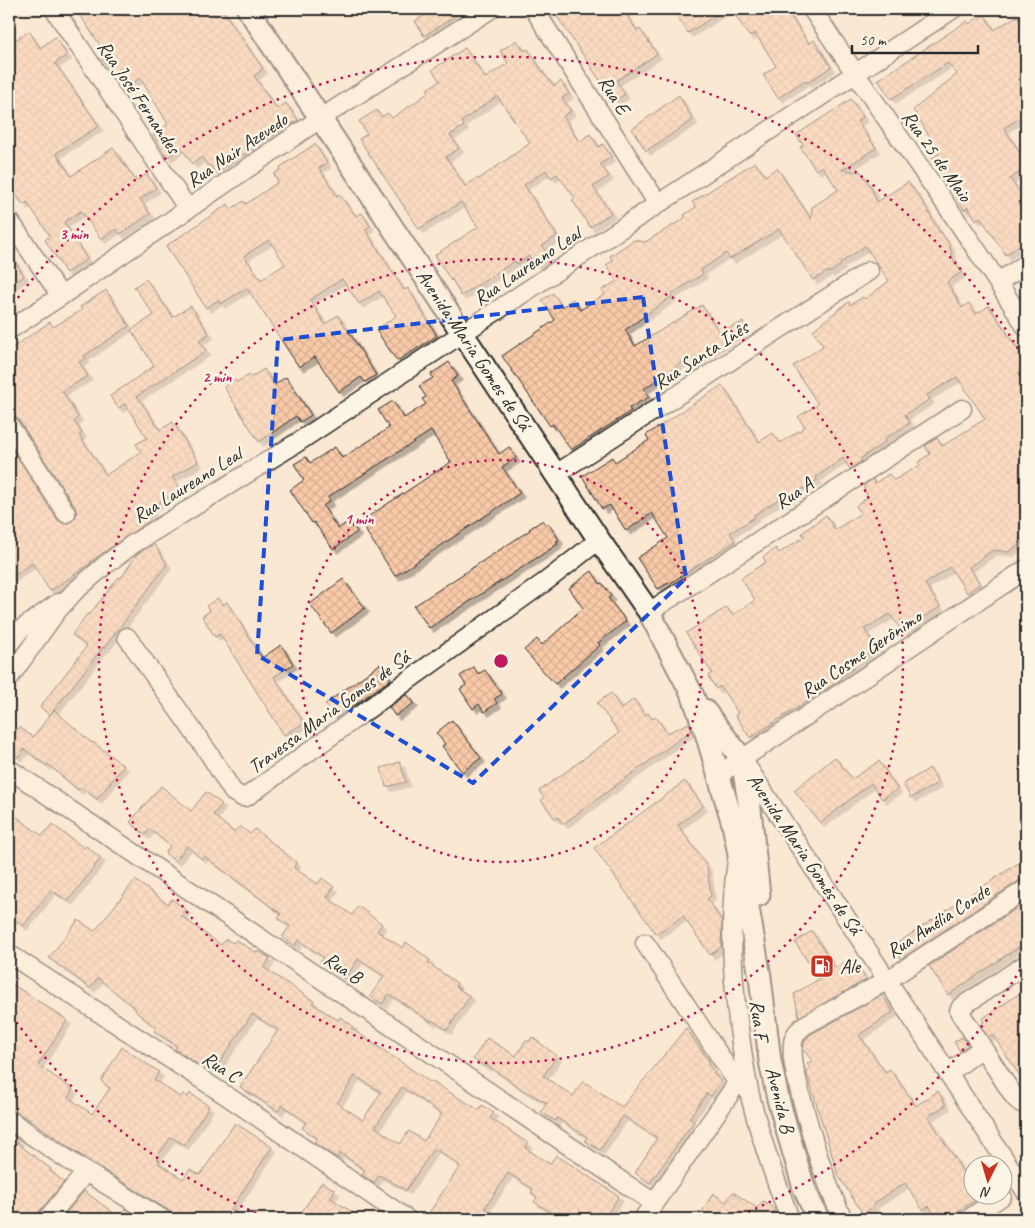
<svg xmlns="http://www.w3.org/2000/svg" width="1035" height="1228" font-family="Caveat,sans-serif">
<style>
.building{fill:url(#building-cross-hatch);stroke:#2b2b2b;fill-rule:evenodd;filter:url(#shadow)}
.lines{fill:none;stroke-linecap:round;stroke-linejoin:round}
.minor-casing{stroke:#2b2b2b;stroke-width:21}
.tertiary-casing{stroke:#2b2b2b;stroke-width:25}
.minor{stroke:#fcf5e5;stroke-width:18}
.tertiary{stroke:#fcf5e5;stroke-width:21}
.marked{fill:none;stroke:#1d4ed8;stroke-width:4;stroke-dasharray:10 6;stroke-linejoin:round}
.ring{fill:none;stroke:#c2185b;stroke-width:2.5;stroke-dasharray:2.5 5}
.labels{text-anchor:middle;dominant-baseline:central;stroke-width:5;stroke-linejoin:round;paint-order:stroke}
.street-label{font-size:20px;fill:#2b2b2b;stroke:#fcf5e5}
.poi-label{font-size:20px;fill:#2b2b2b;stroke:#fcf5e5;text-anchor:start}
.centre{fill:#c2185b;stroke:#fcf5e5;stroke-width:2.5}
.ring-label{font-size:15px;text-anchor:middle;font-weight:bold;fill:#c2185b;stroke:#fcf5e5;stroke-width:5;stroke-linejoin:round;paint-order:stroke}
</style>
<defs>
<pattern id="building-cross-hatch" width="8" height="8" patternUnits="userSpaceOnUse" patternTransform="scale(1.25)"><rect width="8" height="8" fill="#f9caa8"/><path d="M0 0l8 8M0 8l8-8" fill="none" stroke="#d6ae91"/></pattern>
<filter id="shadow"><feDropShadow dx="4.5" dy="4.5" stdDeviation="0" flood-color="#0004"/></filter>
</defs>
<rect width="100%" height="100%" fill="#fbe8d3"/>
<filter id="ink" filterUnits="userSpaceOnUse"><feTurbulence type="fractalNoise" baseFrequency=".02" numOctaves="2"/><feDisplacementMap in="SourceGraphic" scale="10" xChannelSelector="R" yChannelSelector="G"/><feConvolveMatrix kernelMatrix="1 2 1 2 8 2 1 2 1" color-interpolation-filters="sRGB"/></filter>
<g filter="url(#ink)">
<path class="building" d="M76 9H222L263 69 254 76 265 92 277 109 286 103 298 120 215 173 210 165 208 166 202 157 192 164 181 147 167 157 153 135 168 124 140 78 131 84 120 68 112 73 100 56 105 53Z
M434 9H466L424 36 415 21Z
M552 9H623L637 31 640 29 657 54 616 81 625 94 614 101Z
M672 9H725L688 33Z
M731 9H786L809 44 814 40 831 67 807 83 805 80 778 98 763 75 776 66 755 33 749 36Z
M1026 13V114L1004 128 1026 162V168L1010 179 1026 200V240L1006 255 980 217 976 220 968 207 964 210 932 158 940 153 913 110 957 74 948 63 891 99 878 80 967 21 969 24 984 14 994 30 1017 16 1018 18Z
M29 31 40 48 55 37 67 55 55 63 99 126 56 153 71 176 113 148 136 181 147 174 156 188 140 199 150 214 120 234 116 229 101 239 81 211 64 222 87 259 66 273 45 240 50 236 27 202 23 205 12 188 17 184 11 175 15 172 9 162V69L16 64 9 53V44Z
M517 40 524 51 528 49 544 74 554 86 561 81 569 94 562 98 571 111 563 116 579 142 590 134 599 147 603 144 611 157 600 164 609 176 593 187 611 213 590 227 572 200 575 198 557 174 551 178 546 170 524 185 557 236 542 246 549 257 536 266 529 256 517 264 515 261 461 296 452 279 451 281 435 255 478 227 461 202 419 229 359 139 367 134 359 121 377 110 381 117 388 113 392 118 414 103 429 92 427 89 440 81 432 70 465 48 485 78 508 63 500 51ZM497 96 530 143 479 179 478 178 465 186 446 157 459 148 450 135 464 126 462 121Z
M679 95 693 120 646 151 632 129Z
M851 99 863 117 857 121 876 148 842 170 861 172 871 187 877 202 908 182 923 202 940 233 941 232 949 244 953 259 962 272 947 282 962 308 969 303 976 314 989 306 1026 362V540L1009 552 993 550 969 567 980 584 967 593 950 567 925 584 940 607 902 631 890 614 864 629 877 648 852 665 854 668 840 678V680L750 738 735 715 738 713 720 686 716 689 708 676 712 673 686 633 727 607 732 615 755 600 741 578 766 562 763 557 776 548 779 553 804 537 802 533 826 515 835 530 861 513 856 506 868 497 864 490V485L873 479 875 483 889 474 894 480 920 465 918 462 930 454 925 446 937 438 942 446 985 419 957 377 927 395 930 399 905 415 910 423 884 439 885 442 860 459 862 461 850 469 843 458 816 477 817 480 787 499 785 495 754 515 755 517 730 533 735 541 669 584 668 583 658 589 637 558 668 538 652 513 626 531 610 505 602 509 582 476 612 457 615 462 649 440 646 435 722 385 759 442 773 433 780 443 805 427 798 417 818 404 793 366 823 346 813 330 843 306 849 302 850 305 863 297 865 299 889 281 865 246 840 263 841 265 829 273 828 271 813 280 779 229 730 259 726 253 701 270 703 274 671 294 672 296 625 330 635 346 702 305 719 332 743 322 746 328 697 360 687 359 662 376 644 389 649 397 629 408 631 411 571 450 553 424 550 426 502 356 555 320 542 300 553 293 562 307 573 299 580 310 605 294 602 290 617 281 606 265 613 261 610 256 634 240 645 242 685 218 684 215 696 207 692 202 755 162 765 176 777 168 811 219 812 207 838 190 822 166 816 170 800 147 803 145 796 135Z
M315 144 327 163 319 168 337 196 339 194 356 216 362 213 370 226 365 229 404 290 408 288 437 336 397 361 376 330 396 316 379 291 359 304 342 279 310 300 325 324 338 315 376 375 365 382 361 377 339 392 315 357 299 367 247 288 220 304 218 300 206 308 166 246 228 204 231 209 244 201 246 204 278 182 274 174 281 169 280 167ZM269 240 285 264 261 280 244 256Z
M9 252 24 276 9 286Z
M146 279 173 317 191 306 209 334 199 340 206 351 137 396 160 430 173 422 198 462 172 477 180 489 150 509 152 512 144 517 148 522 127 536 90 562 91 563 87 566 50 591 32 563 9 579V444L57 519 62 523 67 524 75 518 77 513 75 507 18 419 14 416 9 414V350L50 322 53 327 82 310 80 307 106 290 129 326 84 356 86 358 79 362 88 376 62 391 78 417 74 421 82 433 79 435 106 475 141 452 136 444 147 438 125 404 118 408 110 396 154 366 131 330 154 315 134 287Z
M449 362 458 376 451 381 499 454 509 447 516 458 502 467 520 493 395 576 360 522 451 462 431 431 328 497 330 501 323 506 338 529 350 520 357 532 333 549 314 522 312 523 290 490 304 480 294 464 306 457 310 463 335 447 342 458 389 428 378 410 393 401 404 418 426 404 422 399 426 397 419 386 433 378 431 374Z
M264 369 274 385 286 377 311 415 300 422 296 416 259 442 224 387 235 380 237 382 249 375 251 377Z
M543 520 547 526 549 524 559 540 556 541 558 544 429 628 414 606 530 530 529 529Z
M154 544 167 564 104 648 103 647 50 715 40 707 87 646 72 635 87 614 89 615 119 577 121 578 137 554Z
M592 571 600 584 602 583 611 596 608 598 626 621 598 643 600 645 555 684 524 650 537 639 542 645 583 608 569 588Z
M343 579 365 608 331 633 310 604Z
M218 598 222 605 227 602 262 658 281 645 293 664 274 677 304 723 284 735 220 634 215 637 202 616 210 611 206 606Z
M380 664 391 679 336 718 325 704Z
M474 667 478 674 485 670 502 694 494 699 497 703 484 712 479 704 473 709 460 689 466 685 460 676Z
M611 693 621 709 634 699 645 715 648 713 652 719 656 717 667 733 689 723 692 730 563 824 558 817 555 819 541 800 544 798 539 791 619 733 597 703Z
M407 694 414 703 395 716 389 707Z
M54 710 92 743 93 742 124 766 97 799 81 787 78 790 48 764 47 766 24 749 18 757 9 751V741L19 727 33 737Z
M452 720 481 758 462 772 442 746 445 744 436 733Z
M835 757 852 779 879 761 897 789 882 799 871 783 820 823 794 790Z
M400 762 406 782 386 787 381 768Z
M930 768 938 783 911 798 903 784Z
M685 781 703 806 678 825 707 866 711 896 707 899 722 921 721 947 710 955 683 916 656 934 594 848Z
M161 786 191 811 206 792 222 804 213 815 234 832 240 826 250 834 255 829 296 862 294 868 318 884 322 878 334 887 327 897 352 915 358 906 382 924 377 931 403 948 406 942 430 960 428 963 457 983 456 987 470 996 447 1030 432 1020 431 1022 389 994 382 1004 370 996 384 976 358 959 345 979 320 962 323 957 298 940 295 946 282 937 290 926 278 919 281 914 204 856 202 859 187 846 175 861 165 853 170 846 150 829 145 835 130 822Z
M9 811 42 836 52 824 84 848 86 846 101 858 68 901 51 890 23 926 9 915Z
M1026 858V879L1020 880 901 959 893 946Z
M135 880 168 904 172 899 186 909 181 916 221 945 226 939 233 943 236 940 257 953 258 951 270 958 264 968 314 1001 313 1004 338 1020 340 1017 353 1026 351 1028 430 1082 431 1081 479 1110 482 1105 494 1113 490 1118 528 1143 525 1148 550 1164 556 1155 619 1196 604 1219H557L548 1213 549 1211 534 1202 537 1197 531 1193 533 1189 508 1173 485 1208 502 1219H425L460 1166 434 1148 406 1190 379 1175 374 1183 362 1175 365 1170 340 1153 337 1158 314 1143 317 1138 302 1128 306 1122 282 1105 278 1111 240 1087 278 1030 252 1014 215 1069 203 1061 200 1066 175 1049 177 1046 154 1031 156 1028 135 1011 136 1009 98 978 90 988 49 958 78 920 95 931ZM355 1076 381 1092 363 1120 337 1103ZM402 1087 442 1114 424 1141 409 1131 400 1144 375 1127Z
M1026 902V942L948 995 929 966Z
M812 931 835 968 845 962 852 973 859 968 866 980 799 1017 794 994 819 979 795 942Z
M9 982 67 1020 38 1065 73 1089 68 1097 92 1114 110 1088 101 1081 122 1047 159 1072 154 1080 180 1097 183 1094 188 1097 190 1093 209 1106 184 1145 171 1137 156 1158 160 1161 158 1163 183 1179 190 1169 200 1175 235 1123 272 1147 231 1209 246 1219H177L168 1210 92 1163 32 1121 15 1111 9 1110Z
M1026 989V1085L992 1034 988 1037 980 1025 984 1022 982 1019Z
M882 995 893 1012 859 1035 885 1072 890 1069 916 1106 938 1091 946 1105 928 1116 972 1186V1196L980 1197 945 1219H938L929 1206 923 1210 905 1183 873 1204 874 1206 863 1214 838 1175 806 1070 810 1068 807 1064 812 1061 803 1049 804 1042 807 1038 811 1034Z
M686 1028 710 1063 708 1065 715 1072 714 1074 721 1081 711 1096 707 1093 689 1118 694 1121 650 1183 635 1173 657 1138 623 1116 600 1150 585 1141 587 1137 557 1118 555 1121 541 1112 547 1103 523 1090 487 1065 486 1067 473 1059 487 1038 516 1056 526 1040 529 1042 532 1037 557 1056 543 1076 573 1096 583 1081 622 1107Z
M962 1037 968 1045 960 1051 954 1042Z
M9 1133 19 1140 17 1143 51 1169 50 1171 64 1182 39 1212 37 1219H9Z
M322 1182 335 1190 330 1198 363 1219H297Z
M84 1191 119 1217 126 1209 139 1217 137 1219H61Z
M733 1192 757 1208 763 1201 775 1209 770 1217 774 1219H698L713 1193 726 1202Z"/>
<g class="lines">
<g class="minor-casing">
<path id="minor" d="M54 9 188 209
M534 9 658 204
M812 9C882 116 959 218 1026 327
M9 220 61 296
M998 282 1026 264
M9 330 61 296 321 118 491 9
M9 425 66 513
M556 474 869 271
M649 612 962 409
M127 637 210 755 233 792 242 797H246L549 579 599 540
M9 644 20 630 58 603
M9 678 57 611 74 592 104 566 133 544 295 444 953 9
M744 762 1026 1192
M9 769 654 1203
M718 775 1026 569
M737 860C728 921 732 983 741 1043 744 1064 747 1086 753 1107 763 1145 776 1182 790 1219
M645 943 737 1082
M9 954 230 1098 407 1219
M1026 964 961 1007 959 1011 1015 1098 1021 1103 1026 1101
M949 1073 982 1048
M9 1120 86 1172 162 1219
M47 1219 86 1172
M643 1219 745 1072
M843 1219C824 1180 812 1138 801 1096 797 1079 791 1061 793 1043 794 1034 799 1030 805 1025L888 980 1026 889
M969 1219 1002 1196"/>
</g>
<g class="tertiary-casing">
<path id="tertiary" d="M248 9 599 540 649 612 693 696 706 733 733 824 738 849 760 977 770 1061 778 1099 804 1188 818 1219
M704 710 742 759 750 809 759 895"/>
</g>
<use href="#minor" class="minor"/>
<use href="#tertiary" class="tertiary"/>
</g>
</g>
<path d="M0 0H1035V1228H0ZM643 297 686 578 473 783 257 655 278 340Z" fill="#fbe8d3" fill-opacity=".55" fill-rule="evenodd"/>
<path class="marked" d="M643 297 686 578 473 783 257 655 278 340Z"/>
<g class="ring">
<circle cx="501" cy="661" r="201"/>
<circle cx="501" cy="661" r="402"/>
<path d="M1024 963A604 604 0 0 1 732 1219M270 1219A604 604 0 0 1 9 1012M9 310A604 604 0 0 1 1024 359"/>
</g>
<defs>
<g id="fuel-square" transform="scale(1.25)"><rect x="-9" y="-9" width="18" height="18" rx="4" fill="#c8321e" stroke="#fcf5e5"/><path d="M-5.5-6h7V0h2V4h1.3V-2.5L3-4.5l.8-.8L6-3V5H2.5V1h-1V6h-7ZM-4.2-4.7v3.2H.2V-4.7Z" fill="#fff"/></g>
</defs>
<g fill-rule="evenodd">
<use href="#fuel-square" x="822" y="966"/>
</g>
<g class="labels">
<g class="street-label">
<text transform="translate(614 95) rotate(58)">Rua E</text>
<text transform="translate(139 97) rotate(56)">Rua José Fernandes</text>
<text transform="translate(237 150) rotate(-34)">Rua Nair Azevedo</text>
<text transform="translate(937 156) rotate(55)">Rua 25 de Maio</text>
<text transform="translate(527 266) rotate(-34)">Rua Laureano Leal</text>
<text transform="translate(474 350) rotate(56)">Avenida Maria Gomes de Sá</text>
<text transform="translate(701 355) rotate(-33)">Rua Santa Inês</text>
<text transform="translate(187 485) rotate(-32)">Rua Laureano Leal</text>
<text transform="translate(794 493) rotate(-33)">Rua A</text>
<text transform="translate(861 654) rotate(-34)">Rua Cosme Gerônimo</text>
<text transform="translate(329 712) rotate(-36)">Travessa Maria Gomes de Sá</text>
<text transform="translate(805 854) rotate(56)">Avenida Maria Gomes de Sá</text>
<text transform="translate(938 921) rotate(-33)">Rua Amélia Conde</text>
<text transform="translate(343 968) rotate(34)">Rua B</text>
<text transform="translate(759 1020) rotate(83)">Rua F</text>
<text transform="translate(221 1067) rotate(33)">Rua C</text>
<text transform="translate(780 1100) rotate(76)">Avenida B</text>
</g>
<g class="poi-label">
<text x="840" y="966">Ale</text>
</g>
</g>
<circle cx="501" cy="661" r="8" class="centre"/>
<g class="ring-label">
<text x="74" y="239">3 min</text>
<text x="217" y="382">2 min</text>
<text x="359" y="524">1 min</text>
</g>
<rect width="1035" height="1228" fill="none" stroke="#fcf5e5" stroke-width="30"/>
<rect x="15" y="15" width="1005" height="1198" fill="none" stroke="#2b2b2b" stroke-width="2" filter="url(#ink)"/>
<g transform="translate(988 1180) rotate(185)"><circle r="24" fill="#fcf5e5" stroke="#a8a49b"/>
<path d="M0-4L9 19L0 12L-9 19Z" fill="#c8321e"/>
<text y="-8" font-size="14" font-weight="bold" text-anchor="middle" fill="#2b2b2b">N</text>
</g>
<path d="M852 45v8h126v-8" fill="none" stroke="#2b2b2b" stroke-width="2.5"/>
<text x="860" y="45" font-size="15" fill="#2b2b2b" stroke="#fcf5e5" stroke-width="4" paint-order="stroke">50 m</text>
</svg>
